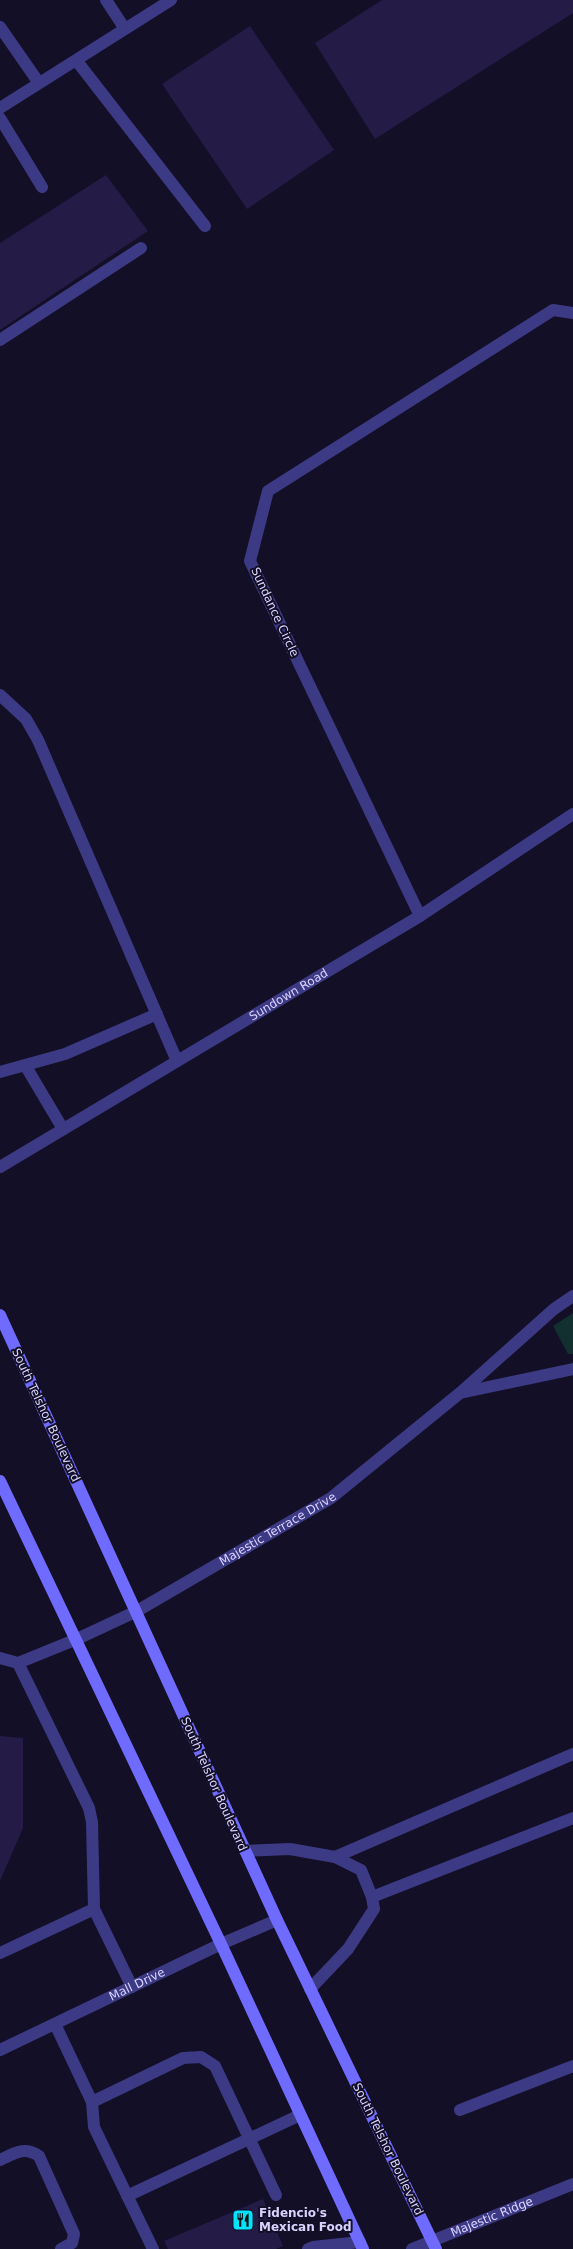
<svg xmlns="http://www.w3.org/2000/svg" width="573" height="2249" font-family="'DejaVu Sans',sans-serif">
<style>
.green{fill:#12302f}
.building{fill:#241b47}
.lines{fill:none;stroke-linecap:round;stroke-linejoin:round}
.service{stroke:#3d3a85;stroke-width:12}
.minor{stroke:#3d3a85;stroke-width:12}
.secondary{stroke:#6f6bff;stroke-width:12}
.labels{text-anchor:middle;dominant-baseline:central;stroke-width:4;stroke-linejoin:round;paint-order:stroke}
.street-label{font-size:12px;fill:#d9d4ff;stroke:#130f26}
.poi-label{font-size:12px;font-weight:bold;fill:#d9d4ff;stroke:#130f26;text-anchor:start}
</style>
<rect width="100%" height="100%" fill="#130f26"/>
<path class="green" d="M573 1313V1354H568L553 1326Z"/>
<path class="building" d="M382 0H573V13L375 139 315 43Z
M250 26 334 150 247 209 162 84Z
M106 175 148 231 0 330V243Z
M0 1736 23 1738V1828L0 1881Z
M263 2199 283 2246 276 2249H168L164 2241Z"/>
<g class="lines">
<path class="service" d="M106 0 125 29
M0 27 39 83
M76 60 205 226
M0 108 171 0
M0 118 42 187
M0 340 141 248
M0 695 26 719 38 740 177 1061
M25 1065 63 1129
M0 1072 65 1054 157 1014
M77 1639 18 1663 89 1808 92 1822 94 1909 132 1987
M0 1658 18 1663
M0 1953 94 1909
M55 2024 92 2102 94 2127 153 2249
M92 2102 183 2058 201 2057 215 2066 276 2195
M460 2110 573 2066
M0 2160C15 2153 24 2146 39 2156L74 2234 72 2243 61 2249
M127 2196 300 2115
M308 2249 313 2247 360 2242"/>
<g class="minor">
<path d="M420 916 250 561 268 491 553 310 573 313"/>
<path id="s1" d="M0 1167 420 916 573 814"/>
<path d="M460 1393 573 1369"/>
<path id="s2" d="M77 1639 137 1611 331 1498 460 1393 554 1309 573 1296"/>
<path d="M245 1851 290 1849 335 1857 361 1870 372 1897 374 1909 348 1949 310 1989"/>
<path d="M335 1857 573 1754"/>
<path d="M372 1897 573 1818"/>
<path id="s3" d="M0 2050 221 1944 277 1920"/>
<path id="s4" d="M412 2249 573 2184"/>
</g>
<path class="secondary" d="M0 1315 277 1920 436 2249
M0 1481 221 1944 363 2249"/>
</g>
<defs>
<g id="restaurant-square" transform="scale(1.125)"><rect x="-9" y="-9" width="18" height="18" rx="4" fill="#00e5ff" stroke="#130f26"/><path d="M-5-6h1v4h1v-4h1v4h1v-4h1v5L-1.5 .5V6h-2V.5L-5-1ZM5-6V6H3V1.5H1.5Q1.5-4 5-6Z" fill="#111"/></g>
</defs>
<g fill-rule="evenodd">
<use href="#restaurant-square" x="243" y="2220"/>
</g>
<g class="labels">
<g class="street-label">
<text transform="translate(275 612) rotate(65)">Sundance Circle</text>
<text stroke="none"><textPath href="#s1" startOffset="336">Sundown Road</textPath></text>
<text transform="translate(46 1415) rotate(65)">South Telshor Boulevard</text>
<text stroke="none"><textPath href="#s2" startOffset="229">Majestic Terrace Drive</textPath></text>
<text transform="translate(214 1784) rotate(66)">South Telshor Boulevard</text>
<text stroke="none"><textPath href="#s3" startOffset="152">Mall Drive</textPath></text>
<text transform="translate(388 2149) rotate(64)">South Telshor Boulevard</text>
<text stroke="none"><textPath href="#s4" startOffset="86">Majestic Ridge</textPath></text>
</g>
<g class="poi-label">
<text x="259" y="2213">Fidencio's<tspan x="259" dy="14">Mexican Food</tspan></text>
</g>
</g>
</svg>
